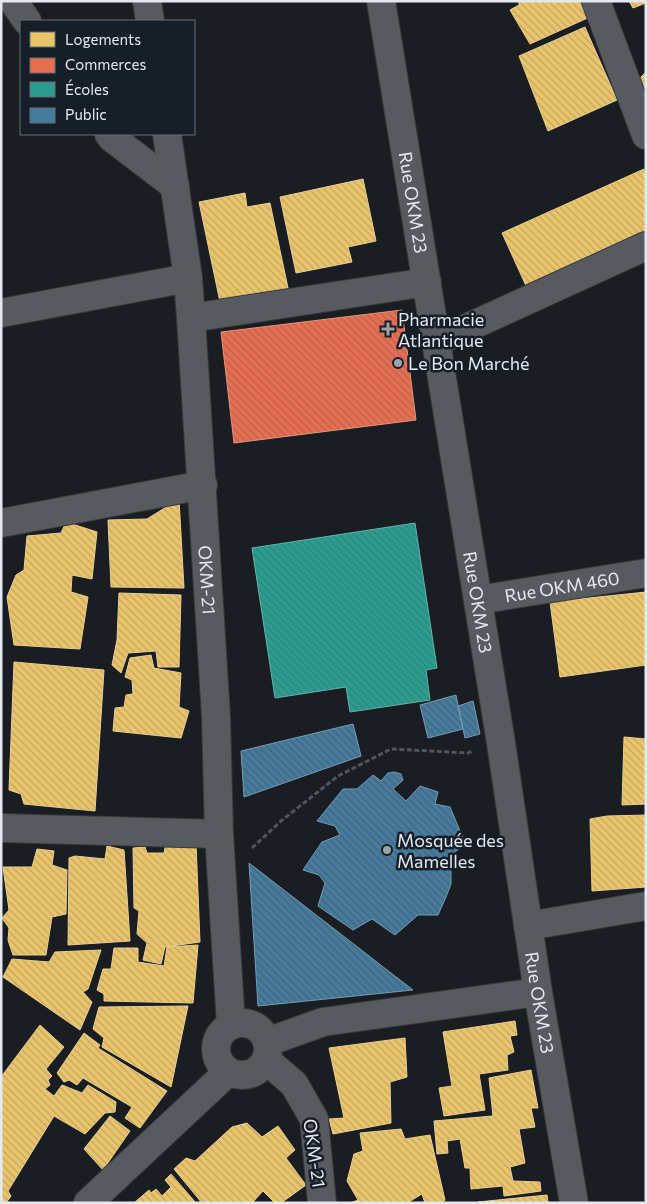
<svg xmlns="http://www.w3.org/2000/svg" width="647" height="1204" font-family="Commissioner,sans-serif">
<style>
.homes{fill:url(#homes-back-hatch);stroke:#e8cf92}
.shops{fill:url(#shops-back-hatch);stroke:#e69480}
.schools{fill:url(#schools-back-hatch);stroke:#62b4ac}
.public{fill:url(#public-back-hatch);stroke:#759cb6}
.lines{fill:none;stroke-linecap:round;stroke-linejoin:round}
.minor-casing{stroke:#36393d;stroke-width:30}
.path{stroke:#525559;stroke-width:3;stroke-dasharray:5 2.5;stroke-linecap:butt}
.minor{stroke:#575b5f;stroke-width:28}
.poi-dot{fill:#9da2a8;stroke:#161e27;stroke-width:2}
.labels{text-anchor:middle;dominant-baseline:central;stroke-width:5;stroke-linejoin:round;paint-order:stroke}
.street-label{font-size:18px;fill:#e4e9ef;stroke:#161e27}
.poi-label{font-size:18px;fill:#e4e9ef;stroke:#161e27;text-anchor:start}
</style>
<defs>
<pattern id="homes-back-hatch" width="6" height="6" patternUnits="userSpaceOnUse" patternTransform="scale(1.25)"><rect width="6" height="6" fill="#e9c46a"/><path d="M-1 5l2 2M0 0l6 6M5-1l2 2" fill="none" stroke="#c0a462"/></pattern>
<pattern id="shops-back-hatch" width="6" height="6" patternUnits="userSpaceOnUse" patternTransform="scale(1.25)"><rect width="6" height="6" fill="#e76f51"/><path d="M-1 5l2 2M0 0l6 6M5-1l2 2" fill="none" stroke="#b6634e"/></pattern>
<pattern id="schools-back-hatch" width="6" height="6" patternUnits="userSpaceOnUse" patternTransform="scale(1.25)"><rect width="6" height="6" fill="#2a9d8f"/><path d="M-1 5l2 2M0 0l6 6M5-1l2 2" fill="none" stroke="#32837a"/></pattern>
<pattern id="public-back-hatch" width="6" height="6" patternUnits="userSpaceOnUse" patternTransform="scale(1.25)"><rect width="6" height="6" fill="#457b9d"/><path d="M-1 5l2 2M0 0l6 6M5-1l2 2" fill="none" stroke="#456377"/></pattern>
</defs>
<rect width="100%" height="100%" fill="#1a1e23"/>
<path class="homes" d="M519 1H586L592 16 530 44 510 10 519 5Z
M629 1H646V3L633 8Z
M585 27 617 100 548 131 519 56Z
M646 72V106L631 87Z
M644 169 646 173V235L527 288 502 233Z
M363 179 376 241 348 247 352 262 296 273 280 197Z
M245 193 247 207 270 203 288 288 220 302 199 202Z
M179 499 184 588 111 587 108 520 147 519Z
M66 522 97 532 92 579 72 575 71 592 88 597 80 649 14 645 7 597 16 575 24 570 27 536 61 533Z
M646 592V665L560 677 550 602Z
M119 593 181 595 179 667H158L156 651 128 653 121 673 112 665 117 640Z
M151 655 154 668 181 673 179 707 189 711 181 738 113 731 115 708 124 707 126 695 133 694 132 680 125 677 130 658Z
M14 662 104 670 95 811 24 804 21 794 9 790Z
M624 737 646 739V804L622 805Z
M646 815V887L592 891 590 819 607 816Z
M166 843 196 844 200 942 165 947 161 964 143 960 147 943 137 934 139 911 134 908 133 848 145 847 147 853H164Z
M107 846 124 850 130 941 68 945 69 858 75 856 105 859Z
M37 849 54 851 52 865 67 870 66 914 52 917 46 955H13L8 940 9 928 2 918 9 910 3 867H32Z
M198 945 193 1003 104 1001V994L97 990 103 969H111L114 948H138V962L164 966 167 947Z
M101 950 88 989 83 992 92 1002 80 1030 3 977 12 959 49 962 55 952Z
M188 1006 171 1087 102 1047 104 1038 93 1029 99 1007Z
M515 1021 517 1035 510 1036 514 1052 507 1055 508 1070 479 1074 485 1110 444 1116 439 1088 452 1086 443 1032Z
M40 1025 64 1047 46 1069 52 1076 48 1080 50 1085 45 1089 54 1096 62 1085 82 1093 88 1085 116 1102 115 1112 105 1113 85 1134 54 1116 8 1191 11 1196 6 1203H1V1077Z
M84 1033 100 1045 98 1048 167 1091 140 1128 125 1118 132 1107 83 1078 77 1085 69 1080 64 1082 57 1073Z
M405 1038 407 1077 390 1082 391 1123 333 1134 329 1119 344 1118 329 1048Z
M531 1070 538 1108H531L535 1127 519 1129 525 1163 510 1167 513 1181 540 1182 541 1191 504 1196 503 1186 471 1189 470 1168H465L460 1139 447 1141 448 1153 437 1154 434 1121 493 1116 489 1078Z
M110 1116 130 1131 103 1170 84 1149Z
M247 1123 262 1137 278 1126 295 1150 286 1158 306 1185 281 1203H275L263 1191 252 1203H202L174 1169 186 1158 195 1161 232 1127Z
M401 1129 405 1139 430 1135 445 1200 442 1203H425L422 1194 407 1203H350L358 1200 347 1181 354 1154 363 1151 360 1133Z
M171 1174 196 1203H134L149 1190 151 1193 156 1189 162 1196 171 1187 165 1180Z
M547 1195 548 1203 478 1202Z"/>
<path class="shops" d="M402 310 416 420 234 443 221 332Z"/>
<path class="schools" d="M415 523 437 668 426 670 430 700 350 712 346 687 275 698 252 548Z"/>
<path class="public" d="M456 695 463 729 428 738 420 705Z
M473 701 480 734 465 738 458 706Z
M353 724 361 756 244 797 241 751Z
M394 772 401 774 403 780 393 789 406 801 420 786 438 792 435 804 450 807 465 843 451 856V884L446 897 438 915H418L395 935 372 919 353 930 318 906 325 883 319 875 303 870 322 842 340 835 335 826 317 821 343 789H357L373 775 381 781 388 773Z
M249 863 413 990 258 1006Z"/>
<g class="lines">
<g class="minor-casing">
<g id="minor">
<path d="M13 1 27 21"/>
<path d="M147 1 150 21"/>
<path id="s1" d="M381 1 501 743 538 992 574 1203"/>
<path d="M596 1 646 135"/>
<path d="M109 134 112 138 175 186"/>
<path id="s2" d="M167 134 188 278 191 318 216 716 219 834 231 1025"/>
<path d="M1 313 188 278"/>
<path d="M191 318 427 282"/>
<path d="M436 342 646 246"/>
<path d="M1 523 203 485"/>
<path id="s3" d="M478 600 646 573"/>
<path d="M1 828 219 834"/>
<path d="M528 926 646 906"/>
<circle cx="242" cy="1049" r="26"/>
<path d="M267 1042 323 1022 538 992"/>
<path d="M266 1060 294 1084 314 1119 322 1203"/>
<path d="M88 1203 228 1072"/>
</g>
</g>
<path class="path" d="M252 848 281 821 338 776 391 749 468 753 472 751"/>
<use href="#minor" class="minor"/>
</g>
<g class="poi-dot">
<path d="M385.5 321.5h5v5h5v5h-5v5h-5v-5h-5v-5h5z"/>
<circle cx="398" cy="363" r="5"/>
<circle cx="387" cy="850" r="5"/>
</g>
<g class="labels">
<g class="street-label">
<text stroke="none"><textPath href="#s1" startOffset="204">Rue OKM 23</textPath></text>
<text stroke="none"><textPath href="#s2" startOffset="448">OKM-21</textPath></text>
<text stroke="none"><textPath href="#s3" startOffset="85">Rue OKM 460</textPath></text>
<text stroke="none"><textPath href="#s1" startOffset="609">Rue OKM 23</textPath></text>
<text stroke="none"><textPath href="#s1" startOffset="1014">Rue OKM 23</textPath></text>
<text transform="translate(315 1153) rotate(82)">OKM-21</text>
</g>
<g class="poi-label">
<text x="398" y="319">Pharmacie<tspan x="398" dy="21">Atlantique</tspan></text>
<text x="408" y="363">Le Bon Marché</text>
<text x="397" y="840">Mosquée des<tspan x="397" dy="21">Mamelles</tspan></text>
</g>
</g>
<rect width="647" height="1204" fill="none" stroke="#e4e9ef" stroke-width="5"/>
<rect x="20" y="20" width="175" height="115" fill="#161e27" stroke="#686f77"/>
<rect x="30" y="32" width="25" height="15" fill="#e9c46a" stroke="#686f77"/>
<text x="65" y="45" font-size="15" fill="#e4e9ef">Logements</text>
<rect x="30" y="58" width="25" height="15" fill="#e76f51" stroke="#686f77"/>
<text x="65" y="70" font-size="15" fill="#e4e9ef">Commerces</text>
<rect x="30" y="82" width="25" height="15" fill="#2a9d8f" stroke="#686f77"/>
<text x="65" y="95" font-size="15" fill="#e4e9ef">Écoles</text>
<rect x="30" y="108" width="25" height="15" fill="#457b9d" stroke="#686f77"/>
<text x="65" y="120" font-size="15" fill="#e4e9ef">Public</text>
</svg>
